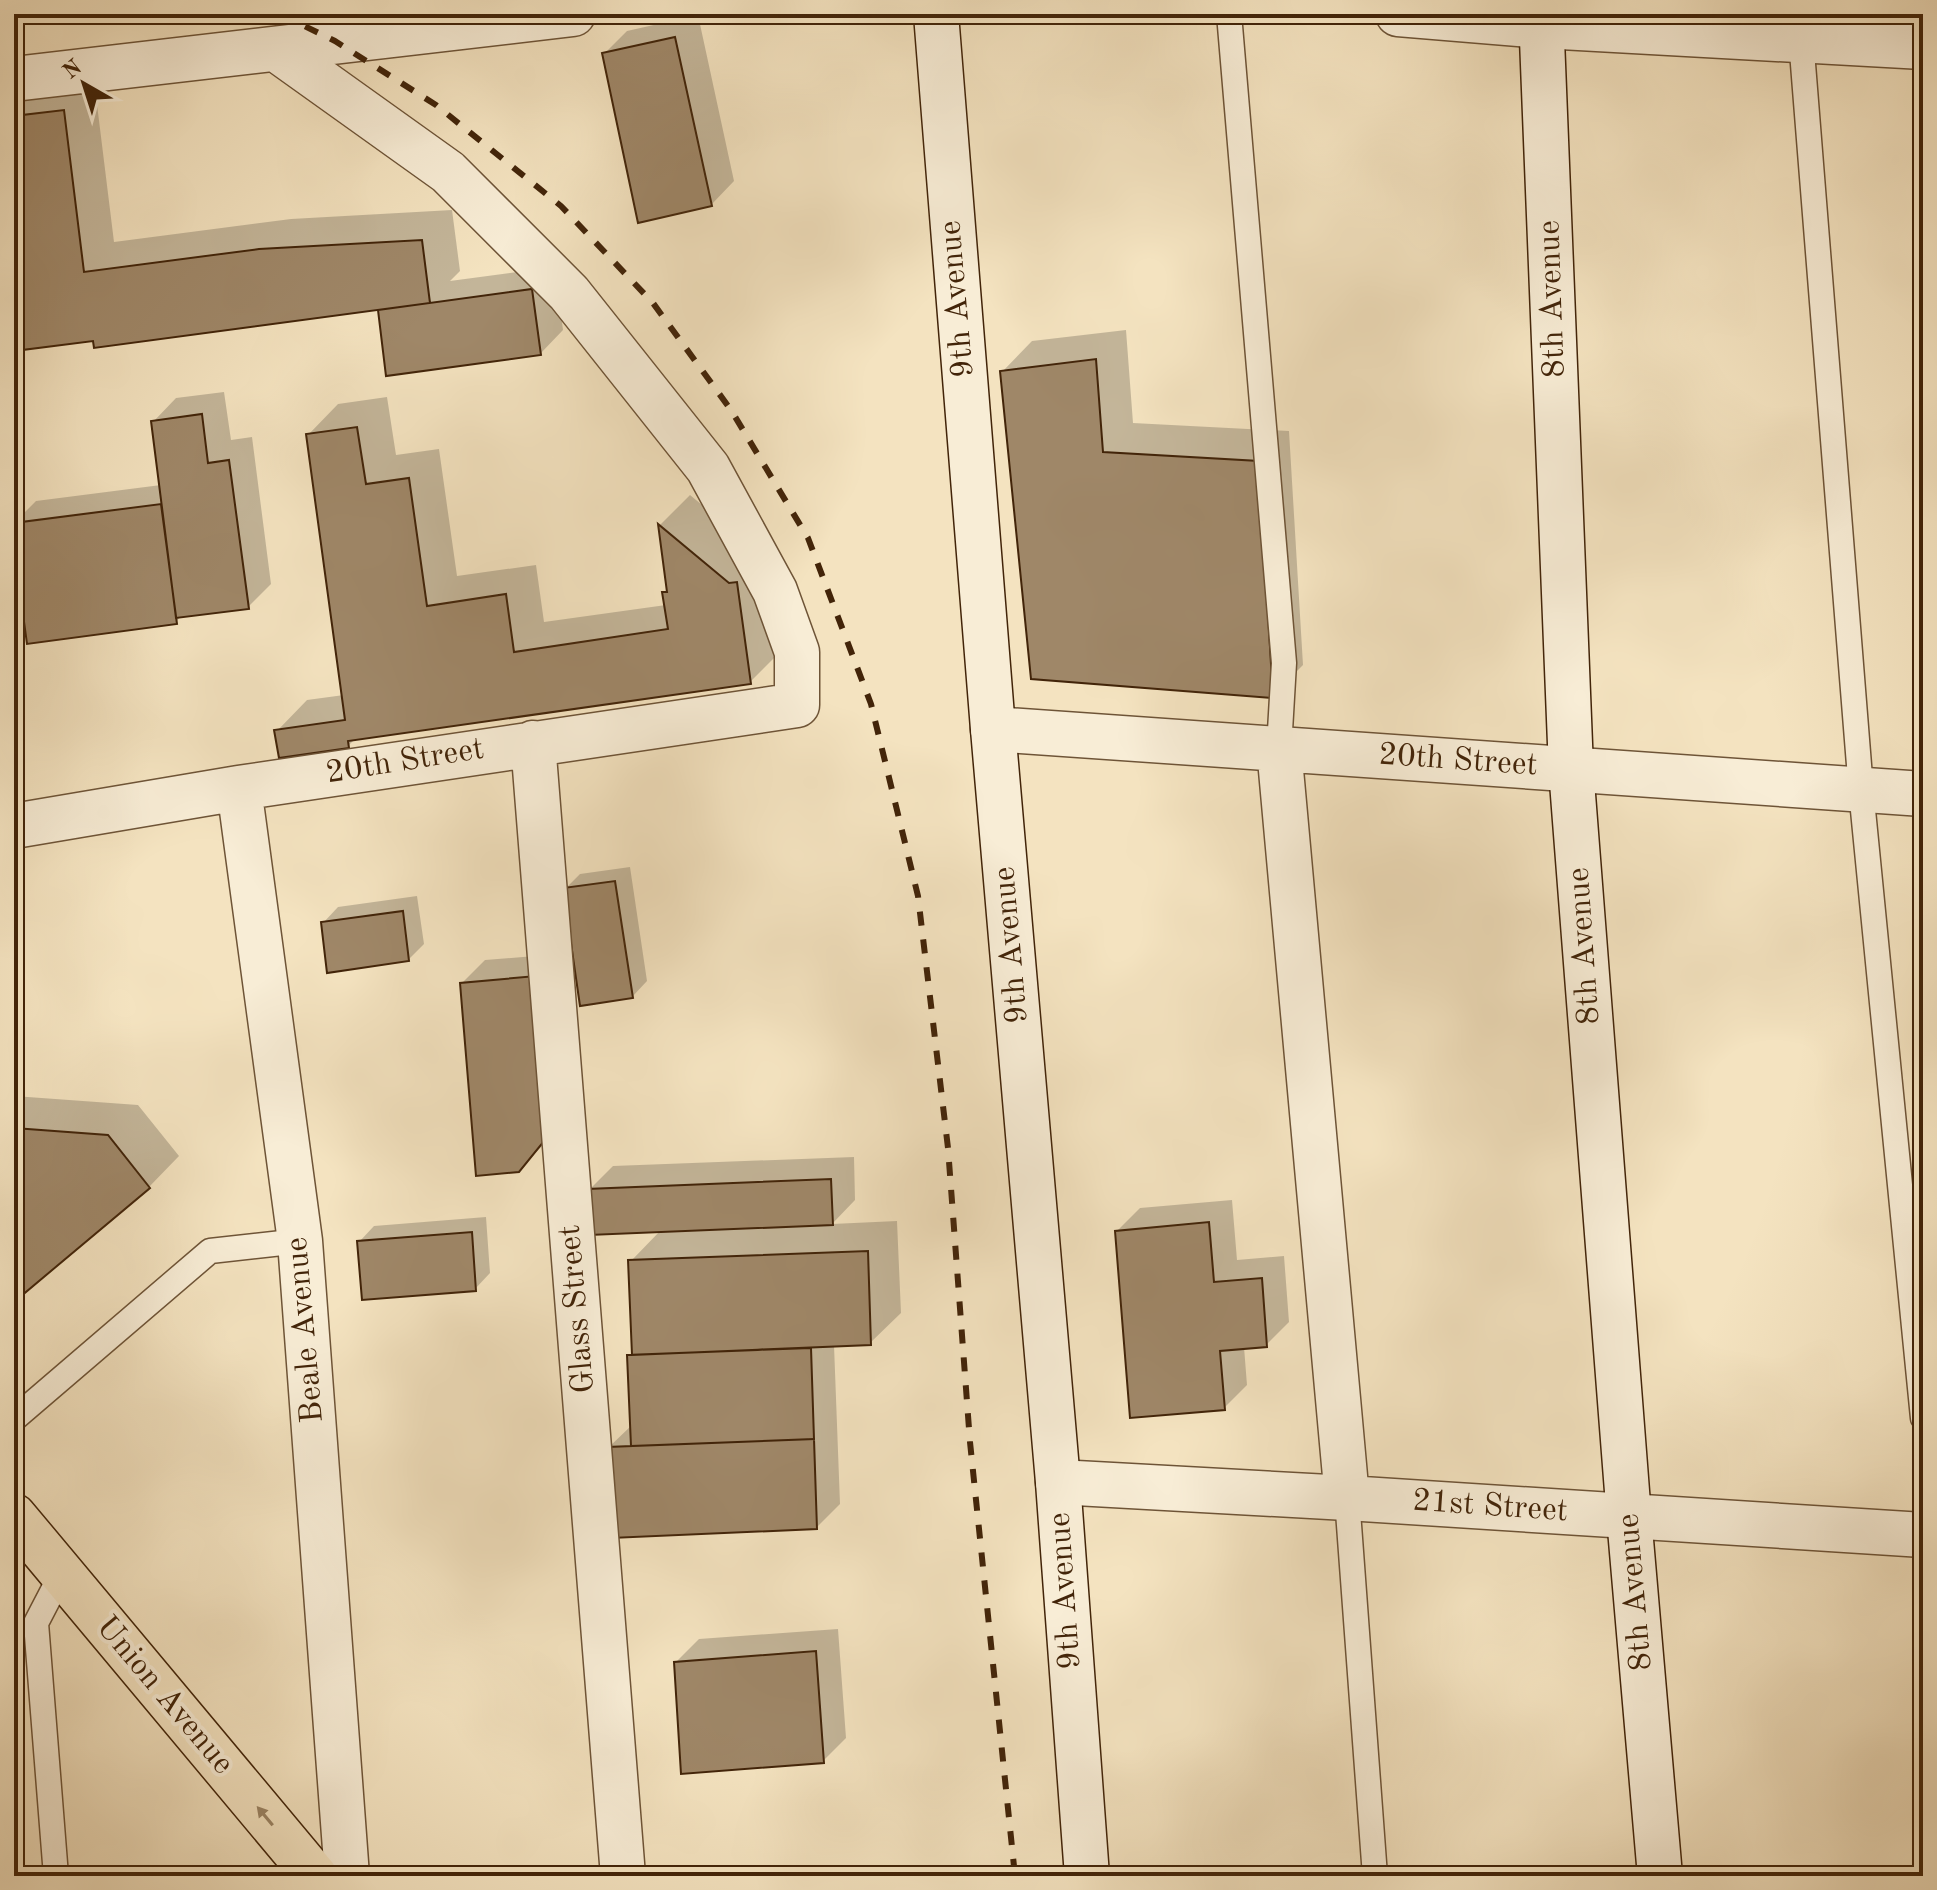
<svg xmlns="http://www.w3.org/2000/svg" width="1937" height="1890" font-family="'Old Standard TT',serif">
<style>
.shadow{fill:#0003}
.building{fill:#9f8768;stroke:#422409;stroke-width:2}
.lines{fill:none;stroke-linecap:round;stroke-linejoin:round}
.lane-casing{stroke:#6e5437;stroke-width:27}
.street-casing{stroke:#6e5437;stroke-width:47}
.secondary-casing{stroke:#422409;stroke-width:47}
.primary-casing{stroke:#422409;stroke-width:47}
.lane{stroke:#f8edd6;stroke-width:24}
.street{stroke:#f8edd6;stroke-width:44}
.secondary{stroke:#f8edd6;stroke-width:44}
.primary{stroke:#f4e3c0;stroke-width:44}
.rail{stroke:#422409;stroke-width:6;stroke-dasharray:14 14;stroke-linecap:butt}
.oneway{fill:#9b8464}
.labels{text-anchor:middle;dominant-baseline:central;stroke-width:8;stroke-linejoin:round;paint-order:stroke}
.street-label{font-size:32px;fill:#422409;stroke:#f8edd6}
</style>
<rect width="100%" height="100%" fill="#f4e3c0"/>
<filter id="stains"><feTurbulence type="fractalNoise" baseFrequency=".0025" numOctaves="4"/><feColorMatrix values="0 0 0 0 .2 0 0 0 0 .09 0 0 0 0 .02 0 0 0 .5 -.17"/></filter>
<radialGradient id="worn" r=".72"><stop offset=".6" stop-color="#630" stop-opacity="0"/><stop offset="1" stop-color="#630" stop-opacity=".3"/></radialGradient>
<path class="shadow" d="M698 15 734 181 711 205 604 54 627 31Z
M94 80 114 242 291 219 452 210 460 271 450 281 555 267 563 330 540 354 388 374 380 308 95 339 14 349V91Z
M1126 330 1133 423 1289 431 1303 665 1272 696 1002 372 1032 341Z
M224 392 231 440 252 437 271 584 248 607 182 615 176 622 14 532V523L36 501 161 485 153 422 176 398Z
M387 397 396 455 439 449 457 576 536 565 544 622 666 605 664 593 668 589 660 525 690 495 760 553 781 651 750 682 356 738 348 746 277 731 307 700 344 695 308 435 338 404Z
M630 867 647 981 632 997 565 889 580 874Z
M417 896 424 944 409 959 323 923 338 907Z
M559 954 571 1110 542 1146 519 1170 462 983 485 960Z
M14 1096 138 1105 179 1156 149 1187 14 1299Z
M854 1157 855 1200 832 1224 897 1221 901 1313 870 1343 834 1345 840 1504 816 1528 609 1447 632 1425 630 1355 634 1351 631 1261 661 1230 590 1189 613 1166Z
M1232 1200 1237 1260 1284 1256 1289 1322 1266 1345 1244 1347 1247 1385 1224 1408 1117 1231 1140 1208Z
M486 1217 490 1273 475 1289 359 1242 374 1226Z
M838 1629 846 1738 823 1761 676 1662 699 1639Z
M14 1710H16L23 1798 15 1807 18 1847 14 1850Z"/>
<path class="building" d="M675 37 712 206 638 223 602 53Z
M64 110 84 272 259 249 422 240 430 303 94 348 93 341 14 351V116Z
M532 289 541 355 386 376 378 310Z
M1096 359 1103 452 1259 461 1273 698 1031 679 1000 371Z
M202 414 208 463 229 460 249 609 176 618 151 421Z
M357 427 366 484 409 478 427 606 506 594 514 652 668 629 662 592H667L658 524 729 583 737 582 751 684 348 741 349 748 279 758 274 730 345 720 306 434Z
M161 504 177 624 27 644 14 548V523Z
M615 881 633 998 580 1006 563 888Z
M403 911 409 961 327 973 321 922Z
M536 976 549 1135 519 1172 476 1176 460 983Z
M14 1128 108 1135 150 1188 14 1302Z
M831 1179 833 1225 589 1235 587 1189Z
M1209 1222 1214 1282 1262 1278 1267 1347 1220 1351 1225 1410 1130 1418 1115 1231Z
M472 1232 476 1291 362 1300 357 1241Z
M868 1251 871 1345 632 1355 628 1260Z
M811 1348 814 1439 631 1446 627 1355Z
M814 1439 817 1529 611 1538 607 1447Z
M816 1651 824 1763 681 1774 674 1662Z"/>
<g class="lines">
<g class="lane-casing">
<path id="lane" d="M1229 14 1284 663 1279 748
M1799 14 1861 790 1923 1418
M14 1419 210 1251 300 1241
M1347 1498 1375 1876
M56 1876 36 1623 62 1573"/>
</g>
<g class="street-casing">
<path id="street" d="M1398 14 1543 26 1923 47
M14 79 573 14
M993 729 1923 794
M533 743 623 1876
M1279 748 1347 1498
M239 788 300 1241 347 1876
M14 826 239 788 797 705V652L775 591 708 468 569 293 448 172 276 49
M1058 1482 1347 1498 1923 1535"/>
</g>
<g class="secondary-casing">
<path id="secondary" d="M936 14 993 729 1058 1482 1087 1876
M1541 14 1571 769 1629 1517 1660 1876"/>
</g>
<g class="primary-casing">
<path id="primary" d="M14 1516 315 1876"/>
</g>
<use href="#lane" class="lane"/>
<use href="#street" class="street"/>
<use href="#secondary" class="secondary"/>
<use href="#primary" class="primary"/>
<path class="rail" d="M280 14 335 41 436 105 561 206 653 303 731 410 808 538 871 704 918 896 948 1148 970 1442 1015 1876"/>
</g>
<defs><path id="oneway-solid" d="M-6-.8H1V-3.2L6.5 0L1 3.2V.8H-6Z" transform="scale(2)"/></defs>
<use class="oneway" href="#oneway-solid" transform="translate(265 1816) rotate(-130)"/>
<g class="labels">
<g class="street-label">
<text transform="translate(958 299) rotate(-95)">9th Avenue</text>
<text transform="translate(1553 299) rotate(-92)">8th Avenue</text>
<text transform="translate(1458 761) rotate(4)">20th Street</text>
<text transform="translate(405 762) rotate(-9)">20th Street</text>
<text transform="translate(1012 945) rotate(-95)">9th Avenue</text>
<text transform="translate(1585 946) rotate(-94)">8th Avenue</text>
<text transform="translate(578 1309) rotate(-95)">Glass Street</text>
<text transform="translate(306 1330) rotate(-95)">Beale Avenue</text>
<text transform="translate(1490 1507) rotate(4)">21st Street</text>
<text transform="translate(1066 1591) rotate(-94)">9th Avenue</text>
<text transform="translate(1636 1592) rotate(-95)">8th Avenue</text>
<text transform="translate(164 1696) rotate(50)">Union Avenue</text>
</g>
</g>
<rect width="1937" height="1890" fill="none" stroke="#f4e3c0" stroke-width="48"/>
<rect x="16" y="16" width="1905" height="1858" fill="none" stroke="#422409" stroke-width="4"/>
<rect x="24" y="24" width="1889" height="1842" fill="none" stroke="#422409" stroke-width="2"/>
<g transform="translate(84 84) rotate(321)" stroke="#f8edd6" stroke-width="6" paint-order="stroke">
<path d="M0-6L14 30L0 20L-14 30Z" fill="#422409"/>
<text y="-12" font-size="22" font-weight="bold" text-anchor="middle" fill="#422409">N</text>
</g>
<rect width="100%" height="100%" filter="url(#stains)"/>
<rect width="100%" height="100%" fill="url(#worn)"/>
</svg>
